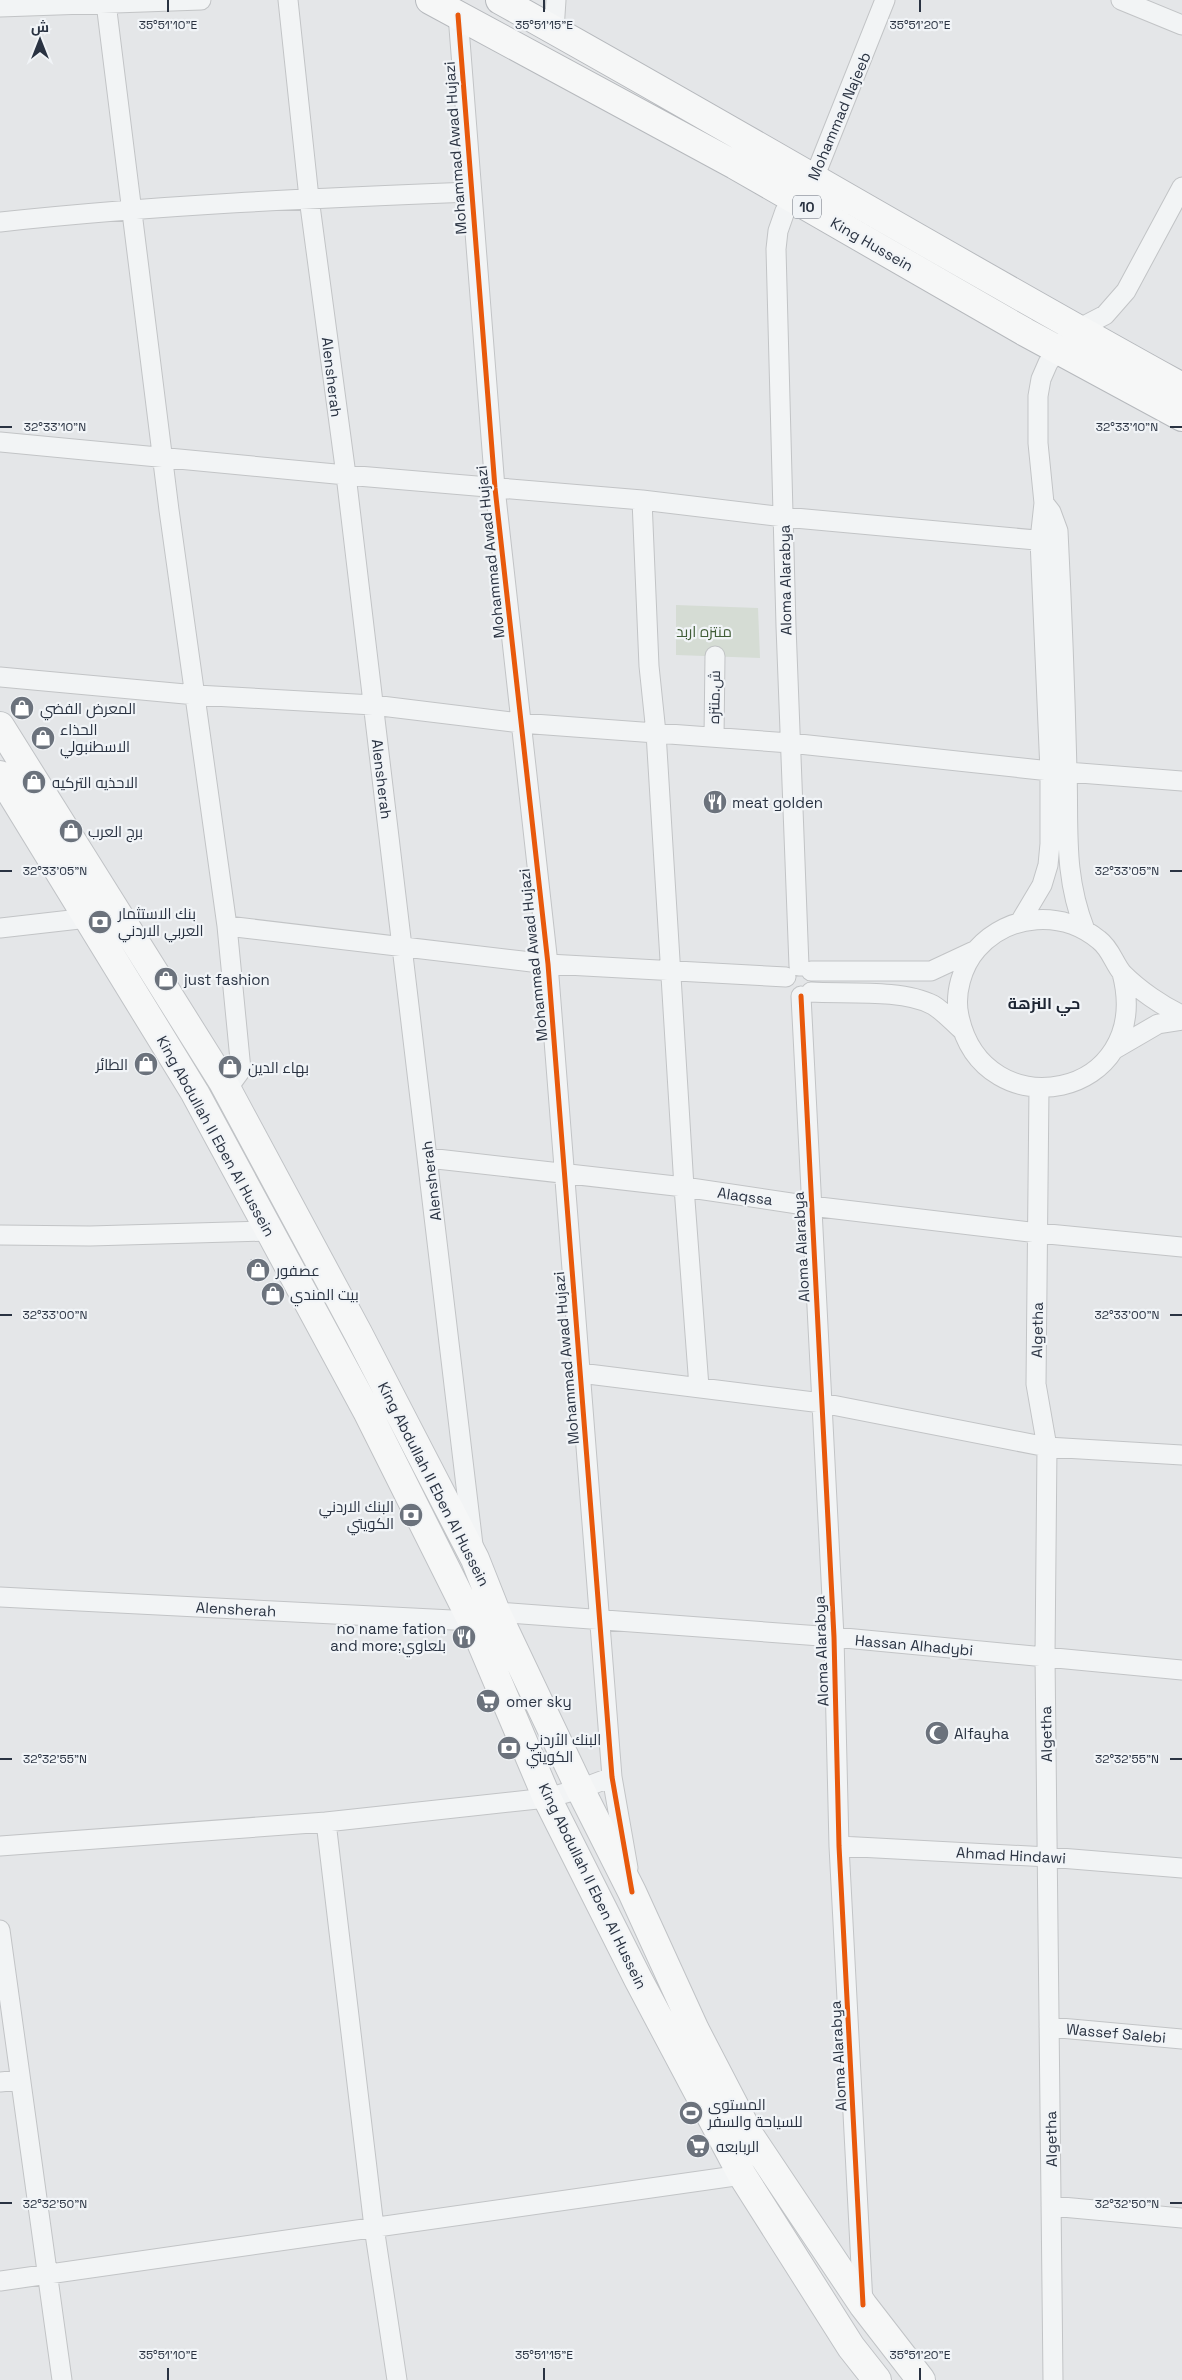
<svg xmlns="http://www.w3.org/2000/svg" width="1182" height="2380" font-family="'Space Grotesk',Cairo,sans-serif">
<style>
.green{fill:#d5dcd4}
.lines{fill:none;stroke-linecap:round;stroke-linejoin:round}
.minor-casing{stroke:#c2c4c6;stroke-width:21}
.primary-casing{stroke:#c0c3c6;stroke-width:30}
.trunk-casing{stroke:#b6b9bd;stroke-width:30}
.minor{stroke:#f2f4f5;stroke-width:19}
.primary{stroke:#f6f7f7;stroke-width:28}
.trunk{stroke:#f6f7f7;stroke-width:28}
.cycleway-casing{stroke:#f1f4f7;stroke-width:8}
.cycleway{stroke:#e8590c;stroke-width:5}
.ticks{fill:none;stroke:#2a3342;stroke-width:2}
.labels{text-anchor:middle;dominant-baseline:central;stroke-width:4.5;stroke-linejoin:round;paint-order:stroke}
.shield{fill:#f1f4f7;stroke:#666d78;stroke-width:1}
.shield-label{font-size:14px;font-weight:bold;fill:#2a3342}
.street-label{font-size:15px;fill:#2a3342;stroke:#f1f4f7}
.park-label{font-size:15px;fill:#405d37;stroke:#f1f4f7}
.poi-label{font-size:15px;fill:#2a3342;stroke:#f1f4f7;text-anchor:start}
.neighbourhood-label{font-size:16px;font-weight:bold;fill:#1c2432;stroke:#f1f4f7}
.ticks-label{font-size:12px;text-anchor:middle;fill:#2a3342;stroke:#f1f4f7;stroke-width:4.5;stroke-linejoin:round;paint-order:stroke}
</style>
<rect width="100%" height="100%" fill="#e4e6e8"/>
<path class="green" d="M676 605 758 608 760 658 676 655Z"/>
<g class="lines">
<g class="minor-casing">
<path id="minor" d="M288 0 309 198 346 475 473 1545
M1121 0 1182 25
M106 3 169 510 227 926 241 1070 233 1081 223 1082
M0 7 201 0
M458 15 495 488 548 964 612 1777 628 1868
M554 30 556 0
M0 222C157 205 313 198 471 192
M0 442 346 475 642 500 784 517 1058 542
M642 500 649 666 656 733 684 1187 699 1387
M1044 503 1051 512 1058 531C1062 611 1065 690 1067 770 1069 828 1063 874 1085 930
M0 677 196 695 373 705 520 723 790 743 1050 771
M714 737 715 656
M1067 772 1182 781
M1020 922 1042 885 1048 865 1050 844V771L1040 540 1044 503 1038 443V396L1041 379 1048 363 1067 338 1078 329 1105 315 1126 291 1182 187
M227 926 548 964 786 977
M0 928 97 917
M799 966 786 626 776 249 778 231 785 211 799 201 814 178 885 0
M811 971H931L976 950
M1122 973C1155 1100 983 1131 959 1016 954 994 962 966 977 949 1009 913 1063 910 1099 940 1111 949 1114 964 1123 974 1139 990 1162 1006 1182 1015
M811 992C845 994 903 989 933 1005 943 1011 953 1022 962 1030
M801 996 834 1637 839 1846 863 2304
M1115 1049 1158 1024 1182 1020
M1039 1088 1036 1384 1047 1447 1045 1656 1053 2380
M428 1158 684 1187 811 1206 1038 1233 1182 1247
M0 1235 90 1236 269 1231
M580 1373 822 1403 1047 1447 1182 1455
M0 1597 472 1621
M496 1612 834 1637 1182 1670
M326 1822 374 2227 397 2380
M0 1846 326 1822 547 1798 580 1789 612 1777
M839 1846 1048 1857 1182 1868
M0 1930 62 2380
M1049 2027 1182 2039
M0 2082 20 2080
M1051 2206 1182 2218
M0 2281 742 2175"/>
</g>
<g class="primary-casing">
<path id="primary" d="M0 726 223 1082 358 1333 475 1559 496 1612 580 1789 632 1892 695 2030 750 2136 863 2305 921 2380
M0 775 195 1093 367 1411 472 1621 547 1798 638 1979 742 2175 851 2347 877 2380"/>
</g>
<g class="trunk-casing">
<path id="trunk" d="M430 0 735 165 1025 332 1182 417
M500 0C729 127 953 261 1182 387"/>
</g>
<use href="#minor" class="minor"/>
<use href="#primary" class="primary"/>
<use href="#trunk" class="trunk"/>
<g class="cycleway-casing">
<path id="cycleway" d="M458 15 495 488 548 964 612 1777 632 1892
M801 996 834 1637 839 1846 863 2305"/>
</g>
<use href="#cycleway" class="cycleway"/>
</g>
<path class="ticks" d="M168 0V12M544 0V12M920 0V12M0 427H12M1170 427H1182M0 871H12M1170 871H1182M0 1315H12M1170 1315H1182M0 1759H12M1170 1759H1182M0 2203H12M1170 2203H1182M168 2368V2380M544 2368V2380M920 2368V2380"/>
<defs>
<g id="shop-disc" transform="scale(1.25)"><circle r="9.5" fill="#6b727c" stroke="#f1f4f7"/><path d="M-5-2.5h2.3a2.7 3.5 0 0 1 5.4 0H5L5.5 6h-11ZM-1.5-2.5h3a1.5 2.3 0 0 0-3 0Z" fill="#fff"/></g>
<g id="restaurant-disc" transform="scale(1.25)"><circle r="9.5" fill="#6b727c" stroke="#f1f4f7"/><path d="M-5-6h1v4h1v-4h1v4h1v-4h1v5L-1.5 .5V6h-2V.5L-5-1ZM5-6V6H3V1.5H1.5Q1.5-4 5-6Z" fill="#fff"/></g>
<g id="bank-disc" transform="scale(1.25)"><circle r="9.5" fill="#6b727c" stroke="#f1f4f7"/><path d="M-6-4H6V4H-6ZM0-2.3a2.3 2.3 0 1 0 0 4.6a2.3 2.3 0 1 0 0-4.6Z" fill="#fff"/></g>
<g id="supermarket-disc" transform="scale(1.25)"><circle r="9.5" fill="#6b727c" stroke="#f1f4f7"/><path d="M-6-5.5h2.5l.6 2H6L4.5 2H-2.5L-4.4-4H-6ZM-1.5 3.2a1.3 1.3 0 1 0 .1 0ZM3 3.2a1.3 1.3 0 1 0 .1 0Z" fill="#fff"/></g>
<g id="mosque-disc" transform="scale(1.25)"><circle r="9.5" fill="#6b727c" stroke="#f1f4f7"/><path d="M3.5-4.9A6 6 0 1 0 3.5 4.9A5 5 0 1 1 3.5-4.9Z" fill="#fff"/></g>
<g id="stadium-disc" transform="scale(1.25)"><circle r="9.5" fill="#6b727c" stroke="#f1f4f7"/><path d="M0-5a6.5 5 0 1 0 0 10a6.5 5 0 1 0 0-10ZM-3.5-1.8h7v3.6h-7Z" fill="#fff"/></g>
</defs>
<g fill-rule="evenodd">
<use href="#shop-disc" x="22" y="708"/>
<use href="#shop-disc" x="43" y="738"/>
<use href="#shop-disc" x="34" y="782"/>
<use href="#restaurant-disc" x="715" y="802"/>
<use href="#shop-disc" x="71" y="831"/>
<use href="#bank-disc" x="100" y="922"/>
<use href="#shop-disc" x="166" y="979"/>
<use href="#shop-disc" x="146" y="1064"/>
<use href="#shop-disc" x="230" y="1067"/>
<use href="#shop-disc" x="258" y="1270"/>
<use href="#shop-disc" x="273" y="1294"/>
<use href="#bank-disc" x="411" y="1515"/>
<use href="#restaurant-disc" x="464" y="1637"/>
<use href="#supermarket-disc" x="488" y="1701"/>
<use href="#mosque-disc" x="937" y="1733"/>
<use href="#bank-disc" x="509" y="1748"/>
<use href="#stadium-disc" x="691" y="2113"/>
<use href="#supermarket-disc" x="698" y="2146"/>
</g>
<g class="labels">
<rect class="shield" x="793" y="195.5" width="28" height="23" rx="4"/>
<g class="shield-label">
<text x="807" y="207">10</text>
</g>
<g class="street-label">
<text transform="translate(839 116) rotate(-67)">Mohammad Najeeb</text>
<text transform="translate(455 148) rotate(-94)">Mohammad Awad Hujazi</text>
<text transform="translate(872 244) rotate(30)">King Hussein</text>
<text transform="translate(332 377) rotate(83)">Alensherah</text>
<text transform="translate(490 552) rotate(-96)">Mohammad Awad Hujazi</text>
<text transform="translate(785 580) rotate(-91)">Aloma Alarabya</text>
<text transform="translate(714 697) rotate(-89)">ش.منتزه</text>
<text transform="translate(382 779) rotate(83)">Alensherah</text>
<text transform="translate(533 955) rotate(-96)">Mohammad Awad Hujazi</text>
<text transform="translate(216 1136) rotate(61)">King Abdullah II Eben Al Hussein</text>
<text transform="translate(431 1181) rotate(-97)">Alensherah</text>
<text transform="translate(745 1196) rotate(8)">Alaqssa</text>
<text transform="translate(801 1247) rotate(-93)">Aloma Alarabya</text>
<text transform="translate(1037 1330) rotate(-89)">Algetha</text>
<text transform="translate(566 1358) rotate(-95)">Mohammad Awad Hujazi</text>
<text transform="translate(434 1484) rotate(63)">King Abdullah II Eben Al Hussein</text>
<text transform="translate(236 1609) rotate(3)">Alensherah</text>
<text transform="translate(914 1645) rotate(5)">Hassan Alhadybi</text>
<text transform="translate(821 1651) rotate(-92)">Aloma Alarabya</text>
<text transform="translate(1046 1734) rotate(-91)">Algetha</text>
<text transform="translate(1011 1855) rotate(3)">Ahmad Hindawi</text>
<text transform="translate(593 1886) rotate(64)">King Abdullah II Eben Al Hussein</text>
<text transform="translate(1116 2033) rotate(5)">Wassef Salebi</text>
<text transform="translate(838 2056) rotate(-93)">Aloma Alarabya</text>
<text transform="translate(1051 2139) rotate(-91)">Algetha</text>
</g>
<g class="park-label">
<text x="704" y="631">منتزه اربد</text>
</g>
<g class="poi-label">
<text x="40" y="708">المعرض الفضي</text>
<text x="60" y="729">الحذاء<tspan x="60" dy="17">الاسطنبولي</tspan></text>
<text x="52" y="782">الاحذيه التركيه</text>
<text x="732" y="802">meat golden</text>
<text x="88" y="831">برج العرب</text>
<text x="118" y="913">بنك الاستثمار<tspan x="118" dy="17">العربي الاردني</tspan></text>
<text x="184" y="979">just fashion</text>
<text x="128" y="1064" text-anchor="end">الطائر</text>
<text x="248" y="1067">بهاء الدين</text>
<text x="276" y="1270">عصفور</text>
<text x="290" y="1294">بيت المندي</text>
<text x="394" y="1506" text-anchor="end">البنك الاردني<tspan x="394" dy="17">الكويتي</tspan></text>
<text x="446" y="1628" text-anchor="end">no name fation<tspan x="446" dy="17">and more;بلعاوي</tspan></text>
<text x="506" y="1701">omer sky</text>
<text x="954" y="1733">Alfayha</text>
<text x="526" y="1739">البنك الأردني<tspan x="526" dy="17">الكويتي</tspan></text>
<text x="708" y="2104">المستوى<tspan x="708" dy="17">للسياحة والسفر</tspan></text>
<text x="716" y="2146">الربابعه</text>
</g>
<g class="neighbourhood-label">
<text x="1044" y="1003">حي النزهة</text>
</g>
</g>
<g class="ticks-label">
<text x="168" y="29">35°51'10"E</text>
<text x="544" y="29">35°51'15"E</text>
<text x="920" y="29">35°51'20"E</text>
<text x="55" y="431">32°33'10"N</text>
<text x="1127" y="431">32°33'10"N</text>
<text x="55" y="875">32°33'05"N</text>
<text x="1127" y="875">32°33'05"N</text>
<text x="55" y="1319">32°33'00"N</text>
<text x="1127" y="1319">32°33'00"N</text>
<text x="55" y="1763">32°32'55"N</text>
<text x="1127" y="1763">32°32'55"N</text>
<text x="55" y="2208">32°32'50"N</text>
<text x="1127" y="2208">32°32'50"N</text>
<text x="168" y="2359">35°51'10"E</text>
<text x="544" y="2359">35°51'15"E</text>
<text x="920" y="2359">35°51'20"E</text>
</g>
<g transform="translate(40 40)" stroke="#f1f4f7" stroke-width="4" paint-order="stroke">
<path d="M0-4L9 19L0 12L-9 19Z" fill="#2a3342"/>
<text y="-8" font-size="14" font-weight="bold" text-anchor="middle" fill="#2a3342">ش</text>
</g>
</svg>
